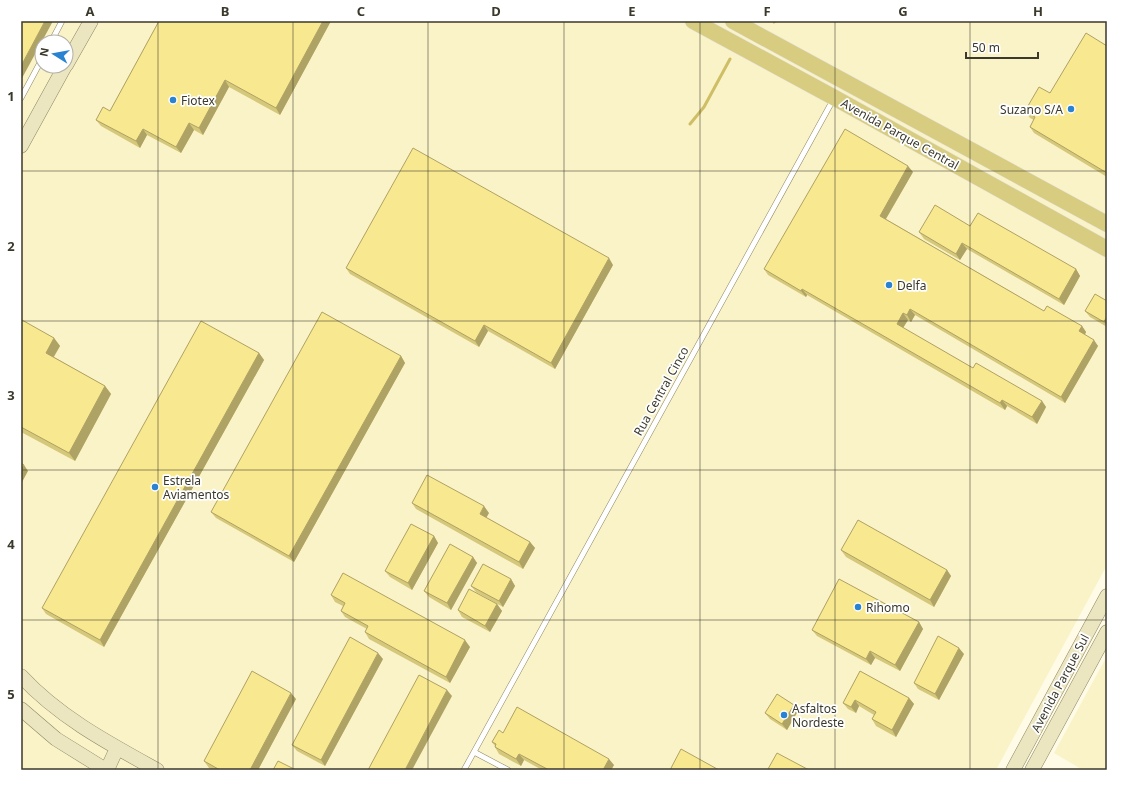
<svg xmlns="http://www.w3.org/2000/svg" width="1128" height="791" font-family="'Noto Sans',sans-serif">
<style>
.built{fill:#faf3c7;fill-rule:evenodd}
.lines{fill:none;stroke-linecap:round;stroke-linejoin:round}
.stream{stroke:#cebe66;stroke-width:3}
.lane-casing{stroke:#8b8665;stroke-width:6}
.secondary-casing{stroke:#8b8665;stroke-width:15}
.primary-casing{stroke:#e7e7e6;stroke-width:17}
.lane{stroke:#fff;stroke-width:5}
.secondary{stroke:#ece6c0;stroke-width:14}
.primary{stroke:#d8cc81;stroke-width:16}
.wall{fill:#d5c87b}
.shaded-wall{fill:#aea264}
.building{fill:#f8e88f;stroke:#aea264}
.grid{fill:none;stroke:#3b392b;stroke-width:1;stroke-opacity:0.55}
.poi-dot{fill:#2a83d0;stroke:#fff;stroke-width:1.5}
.labels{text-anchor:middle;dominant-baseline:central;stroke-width:3.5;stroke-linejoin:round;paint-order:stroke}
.poi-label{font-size:12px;fill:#3b392b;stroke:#fff;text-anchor:start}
.street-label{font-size:12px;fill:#3b392b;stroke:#fff}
.neatline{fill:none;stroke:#3b392b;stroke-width:1.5}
.grid-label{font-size:13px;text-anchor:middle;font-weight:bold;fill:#3b392b}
</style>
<rect width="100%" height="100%" fill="#fffbe6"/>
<path class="built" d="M21 21H1107V565L996 770H21ZM42 42H66V66H42Z
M1107 656V770H1083L1054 753Z"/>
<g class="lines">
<path class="stream" d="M774 22 776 21
M690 124 704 107 730 59"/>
<g class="lane-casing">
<path id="lane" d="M51 42 62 21
M21 98 42 59
M474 752 508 770
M464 770 833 100"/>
</g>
<g class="secondary-casing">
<path id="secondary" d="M66 65 91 21
M21 146 65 66
M21 676C59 717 108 743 157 770
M21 709 56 739 106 770
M107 770 117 748
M1013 770 1107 596
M1032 770 1107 632"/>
</g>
<g class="primary-casing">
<path id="primary" d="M693 21 835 98 1107 249
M733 21 1107 224"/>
</g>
<use href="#lane" class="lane"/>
<use href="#secondary" class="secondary"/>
<use href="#primary" class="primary"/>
</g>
<path class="wall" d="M159 21H331L280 115 229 87 203 135 194 130 181 153 147 135 140 148 101 126 96 120 110 111Z
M1107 46V177L1034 133 1030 127 1034 120 1030 118 1025 111 1050 93Z
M913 172 886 219 1044 311 1082 326 1086 332 1085 335 1098 346 1065 403 915 315 911 322 908 320 903 328 973 368 1042 401 1046 407 1037 424 1007 406 1005 410 807 295 806 297 768 275 764 269Z
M970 226 1076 269 1080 276 1064 305 967 249 960 260 924 239 919 232Z
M613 265 555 369 488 331 479 347 350 274 346 268Z
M1107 301V327L1090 317 1085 311Z
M21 321 54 338 60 346 54 357 105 386 111 394 75 461 21 432Z
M259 353 264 360 104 647 46 614 42 608Z
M401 356 405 363 294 562 216 518 211 512Z
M412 503 489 513 486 517 530 542 535 548 523 569 416 509Z
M434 536 438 543 412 590 390 577 385 571Z
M841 550 947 570 951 576 934 607 846 557Z
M473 557 477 563 451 610 429 597 424 591Z
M511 579 515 586 503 607 476 592 471 586Z
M331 595 470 647 450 683 369 639 365 632 367 629 345 617 341 611 343 606 335 602Z
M497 604 502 611 490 632 462 617 458 610Z
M919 622 923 629 900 671 875 658 871 665 817 636 812 630Z
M964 654 939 700 918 689 914 683Z
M383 659 325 766 297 751 292 745Z
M860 671 909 698 914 704 896 737 876 726 872 719 874 715 859 706 856 713 848 709 843 703Z
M296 699 258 770H213L209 768 204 761Z
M798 711 787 730 770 719 765 713Z
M503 733 614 765 611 770H542L524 760 521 766 499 754 495 747V746L492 742Z"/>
<path class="shaded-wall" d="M45 21H53L21 80V66Z
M323 21H331L280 115 276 108Z
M225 80 229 87 203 135 199 128Z
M189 123 194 130 181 153 176 147Z
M143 129 147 135 140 148 136 141Z
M908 166 913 172 884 222 880 216Z
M962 243 967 249 960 260 956 254Z
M609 258 613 265 555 369 551 363Z
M1076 269 1080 276 1064 305 1059 299Z
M802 289 807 295 806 297 801 291Z
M910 309 915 315 911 322 907 315Z
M903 313 908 320 901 331 897 324Z
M1107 316V326L1104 322Z
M484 325 488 331 479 347 475 341Z
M1082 326 1086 332 1083 338 1079 331Z
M54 338 60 346 51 361 46 353Z
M1094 340 1098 346 1065 403 1061 397Z
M259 353 264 360 104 647 100 640Z
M401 356 405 363 294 562 289 556Z
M105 386 111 394 75 461 69 453Z
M1002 400 1007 406 1005 410 1000 403Z
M1042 401 1046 407 1037 424 1032 417Z
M24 465 28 471 21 484V469Z
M484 506 489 513 485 520 480 514Z
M434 536 438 543 412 590 408 583Z
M530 542 535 548 523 569 519 562Z
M473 557 477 563 451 610 447 603Z
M947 570 951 576 934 607 930 600Z
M511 579 515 586 503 607 499 601Z
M497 604 502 611 490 632 485 626Z
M919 622 923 629 900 671 895 665Z
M465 640 470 647 450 683 446 677Z
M959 648 964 654 939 700 935 694Z
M870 651 875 658 871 665 866 659Z
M378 653 383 659 325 766 321 760Z
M447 690 452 696 412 770H405Z
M291 693 296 699 258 770H250Z
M909 698 914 704 896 737 892 730Z
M855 700 859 706 856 713 851 707Z
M794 705 798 711 787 730 782 724Z
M519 754 524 760 521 766 516 759Z
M609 759 614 765 611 770H603Z"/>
<path class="building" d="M21 21H45L21 66Z
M159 21H323L276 108 225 80 199 128 189 123 176 147 143 129 136 141 96 120 103 107 110 111Z
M1086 33 1107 46V173L1030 127 1035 117 1025 111 1039 87 1050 93Z
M845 129 908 166 880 216 1044 311 1047 306 1082 326 1079 331 1094 340 1061 397 910 309 907 315 903 313 897 324 973 368 976 363 1042 401 1032 417 1002 400 1000 403 802 289 801 291 764 269Z
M413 148 609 258 551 363 484 325 475 341 346 268Z
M935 205 970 226 978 213 1076 269 1059 299 962 243 956 254 919 232Z
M1095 294 1107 301V316L1104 322 1085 311Z
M322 312 401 356 289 556 211 512Z
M22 320 54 338 46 353 105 386 69 453 21 427V321Z
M201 321 259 353 100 640 42 608Z
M21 463 24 465 21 469Z
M427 475 484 506 480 514 530 542 519 562 412 503Z
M858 520 947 570 930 600 841 550Z
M411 524 434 536 408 583 385 571Z
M450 544 473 557 447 603 424 591Z
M483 564 511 579 499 601 471 586Z
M343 573 465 640 446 677 365 632 368 626 341 611 345 603 331 595Z
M839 579 919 622 895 665 870 651 866 659 812 630Z
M469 589 497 604 485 626 458 610Z
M938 636 959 648 935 694 914 683Z
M350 637 378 653 321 760 292 745Z
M252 671 291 693 250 770H220L204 761Z
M860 671 909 698 892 730 872 719 876 712 855 700 851 707 843 703Z
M419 675 447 690 405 770H368Z
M777 694 794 705 782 724 765 713Z
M517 707 609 759 603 770H549L519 754 516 759 495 747 496 744 492 742 499 730 503 733Z
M681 749 719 770H670Z
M777 753 809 770H769L768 769Z
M278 761 296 770H273Z"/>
<path class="grid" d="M158 21V770M293 21V770M428 21V770M564 21V770M700 21V770M835 21V770M970 21V770M21 171H1107M21 321H1107M21 470H1107M21 620H1107"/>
<g class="poi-dot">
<circle cx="173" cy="100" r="4"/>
<circle cx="1071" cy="109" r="4"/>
<circle cx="889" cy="285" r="4"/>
<circle cx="155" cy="487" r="4"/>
<circle cx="858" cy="607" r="4"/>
<circle cx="784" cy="715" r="4"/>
</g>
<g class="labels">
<g class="poi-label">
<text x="181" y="100">Fiotex</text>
<text x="1063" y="109" text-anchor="end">Suzano S/A</text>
<text x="897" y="285">Delfa</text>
<text x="163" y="480">Estrela<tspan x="163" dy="14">Aviamentos</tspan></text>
<text x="866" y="607">Rihomo</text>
<text x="792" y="708">Asfaltos<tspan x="792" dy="14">Nordeste</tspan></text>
</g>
<g class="street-label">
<text transform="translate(900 134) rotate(29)">Avenida Parque Central</text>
<text transform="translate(661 391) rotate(-61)">Rua Central Cinco</text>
<text transform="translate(1060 683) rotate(-62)">Avenida Parque Sul</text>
</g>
</g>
<rect width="1128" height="791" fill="none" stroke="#ffffff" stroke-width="44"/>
<g transform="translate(54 54) rotate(281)"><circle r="19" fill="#ffffff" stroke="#b1b0aa"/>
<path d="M0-3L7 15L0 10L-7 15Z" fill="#2a83d0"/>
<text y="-6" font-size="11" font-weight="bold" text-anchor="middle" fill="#3b392b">N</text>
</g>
<path d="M966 52v6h72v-6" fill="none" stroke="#3b392b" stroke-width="2"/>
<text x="972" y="52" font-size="12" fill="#3b392b" stroke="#ffffff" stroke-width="3" paint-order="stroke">50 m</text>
<rect x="22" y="22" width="1084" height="747" class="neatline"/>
<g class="grid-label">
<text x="90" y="16">A</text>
<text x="225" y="16">B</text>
<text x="361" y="16">C</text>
<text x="496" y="16">D</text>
<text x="632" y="16">E</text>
<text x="767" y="16">F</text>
<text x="903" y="16">G</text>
<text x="1038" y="16">H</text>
<text x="11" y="101">1</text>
<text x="11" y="251">2</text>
<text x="11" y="400">3</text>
<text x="11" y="549">4</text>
<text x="11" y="699">5</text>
</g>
</svg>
